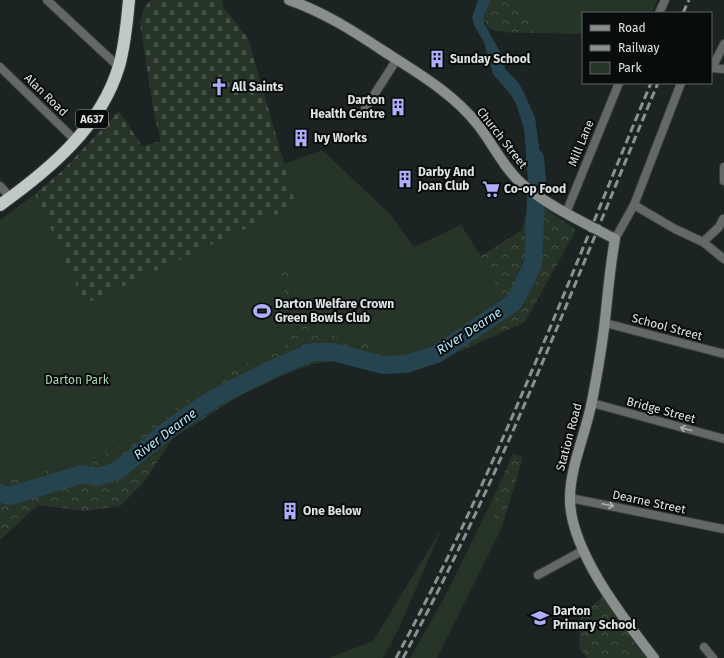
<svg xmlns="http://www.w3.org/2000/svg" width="724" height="658" font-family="'Fira Sans',sans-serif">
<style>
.green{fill:#273528}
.forest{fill:url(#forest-crowns)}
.cemetery{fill:url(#cemetery-stones)}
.water{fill:#264450}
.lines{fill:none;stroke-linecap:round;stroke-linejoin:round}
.river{stroke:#264450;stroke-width:18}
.street-casing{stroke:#363f3e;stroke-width:10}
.secondary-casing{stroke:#363f3e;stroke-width:12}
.highway-casing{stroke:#363f3e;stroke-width:14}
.street{stroke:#646866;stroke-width:8}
.secondary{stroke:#898f8c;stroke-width:10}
.highway{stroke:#c0cac5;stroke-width:12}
.rail{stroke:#8a9291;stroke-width:3;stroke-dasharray:8 4;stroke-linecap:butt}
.oneway{stroke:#adb2b1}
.labels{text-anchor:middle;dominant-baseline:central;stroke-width:4;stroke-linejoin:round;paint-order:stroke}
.shield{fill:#090c0c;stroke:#9ea3a2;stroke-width:1}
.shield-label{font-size:11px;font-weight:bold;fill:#dee4e3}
.poi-label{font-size:12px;font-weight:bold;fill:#dee4e3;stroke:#090c0c;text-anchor:start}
.street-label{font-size:12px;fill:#dee4e3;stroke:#090c0c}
.park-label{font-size:12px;fill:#a8d3ab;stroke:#090c0c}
.water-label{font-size:13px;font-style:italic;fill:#b5e5f9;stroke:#090c0c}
</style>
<defs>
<pattern id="forest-crowns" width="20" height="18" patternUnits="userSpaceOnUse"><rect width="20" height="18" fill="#273528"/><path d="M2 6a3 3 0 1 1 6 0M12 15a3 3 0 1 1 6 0" fill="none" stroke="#465247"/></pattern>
<pattern id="cemetery-stones" width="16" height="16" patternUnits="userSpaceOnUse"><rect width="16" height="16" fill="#273528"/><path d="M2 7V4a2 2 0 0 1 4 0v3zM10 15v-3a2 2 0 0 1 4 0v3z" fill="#465247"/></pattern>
</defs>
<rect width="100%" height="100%" fill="#1b2423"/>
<path class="green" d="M516 0H657L652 13H583V34L535 33Z
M322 150 391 215 414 247 461 225 481 256 503 298 436 349 406 358 380 355 375 345 309 331 286 281 297 273 291 265 276 274 299 326 281 350 244 365 200 389 161 421 141 434 124 441 83 468 64 463 26 480 0 478V220L35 194 85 304 296 205 284 164Z
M495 494 494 518 502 527 437 658H410L448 591Z
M442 528 399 628 383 658H329L373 641Z"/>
<path class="forest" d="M491 0H516L535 33C510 32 468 38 491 0Z
M530 198 576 230 525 322 425 367 393 370 340 360 313 364 288 373 241 395 172 439 144 482 120 506 85 511 38 505 0 540V478L26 480 64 463 83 468 124 441 141 434 161 421 200 389 244 365 281 350 299 326 276 274 291 265 297 273 286 282 309 331 376 345 380 355 406 358 436 349 503 299 481 256 522 230Z
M513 454 523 457 502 527 494 518 495 494Z
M602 597 650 658H587L579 648 581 616Z"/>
<path class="cemetery" d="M151 0H222L223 7 248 38 296 205 85 304 35 194 62 171 119 111 142 146 161 141 154 114 140 23 144 8Z"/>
<path class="water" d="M478 0H491L484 15V23L504 59 505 69 518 82 523 91 535 117 543 178 546 188 528 174 524 129 517 106 511 95 493 74 484 42 475 27 472 18Z"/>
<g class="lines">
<path class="river" d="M0 493 9 496 83 474 97 477 117 471 173 426 213 399 270 370 312 352H333L383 365 406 364 437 354 513 303 519 293 533 264 537 179 535 158"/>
<g class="street-casing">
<path id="street" d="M47 0 119 67
M659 13 665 0
M0 67 76 141
M711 68 724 69
M712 68 724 44
M365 109 397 59
M724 167V181
M0 186 11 198
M634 205 675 229 703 242 724 259
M566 213 619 83
M615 239 634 205 681 83
M703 242 719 227 723 219
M605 323 724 354
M592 403 724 439
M570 498 724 529
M538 575 582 551
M704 647 713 658"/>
</g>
<g class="secondary-casing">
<path id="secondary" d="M289 0C324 12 355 32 385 52 418 73 454 94 478 125 493 144 503 167 521 183 546 205 585 223 615 239 610 266 608 293 605 320 602 347 597 375 592 401 586 433 571 464 570 496 568 548 623 618 654 658"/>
</g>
<g class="highway-casing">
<path id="highway" d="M0 205C49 170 101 127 119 66 125 45 127 23 129 0"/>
</g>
<use href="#street" class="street"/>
<use href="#secondary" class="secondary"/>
<use href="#highway" class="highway"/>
<path class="rail" d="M683 13 689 0
M396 658C496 474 570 276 651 83
M403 658C503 474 577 276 658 83"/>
</g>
<defs><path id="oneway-shaft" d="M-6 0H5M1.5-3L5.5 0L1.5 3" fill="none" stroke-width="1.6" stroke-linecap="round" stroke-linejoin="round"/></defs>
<g class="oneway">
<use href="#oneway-shaft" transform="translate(686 429) rotate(-165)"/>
<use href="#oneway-shaft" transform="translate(608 505) rotate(12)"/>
</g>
<defs>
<g id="building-bare" transform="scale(1.38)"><path d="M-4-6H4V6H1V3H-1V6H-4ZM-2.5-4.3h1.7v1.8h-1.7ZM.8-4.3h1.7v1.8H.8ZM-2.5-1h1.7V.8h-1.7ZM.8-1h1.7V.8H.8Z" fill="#b0aefa" stroke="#090c0c" stroke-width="2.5" paint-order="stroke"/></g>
<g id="church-bare" transform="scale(1.38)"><path d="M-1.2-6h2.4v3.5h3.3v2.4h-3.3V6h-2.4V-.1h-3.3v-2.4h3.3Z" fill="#b0aefa" stroke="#090c0c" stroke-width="2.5" paint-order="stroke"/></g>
<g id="supermarket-bare" transform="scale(1.38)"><path d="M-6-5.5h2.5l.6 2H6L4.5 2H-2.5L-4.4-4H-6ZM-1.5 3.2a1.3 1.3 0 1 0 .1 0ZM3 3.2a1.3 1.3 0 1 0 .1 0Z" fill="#b0aefa" stroke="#090c0c" stroke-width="2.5" paint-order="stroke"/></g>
<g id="stadium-bare" transform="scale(1.38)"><path d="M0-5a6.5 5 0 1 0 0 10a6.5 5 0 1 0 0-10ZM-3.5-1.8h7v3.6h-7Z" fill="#b0aefa" stroke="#090c0c" stroke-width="2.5" paint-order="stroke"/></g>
<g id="school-bare" transform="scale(1.38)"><path d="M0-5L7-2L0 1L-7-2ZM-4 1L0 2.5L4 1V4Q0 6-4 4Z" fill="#b0aefa" stroke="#090c0c" stroke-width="2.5" paint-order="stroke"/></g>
</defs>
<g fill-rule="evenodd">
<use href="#building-bare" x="437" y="59"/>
<use href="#church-bare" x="219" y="87"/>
<use href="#building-bare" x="398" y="107"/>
<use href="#building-bare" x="301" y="138"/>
<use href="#building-bare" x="405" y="179"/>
<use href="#supermarket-bare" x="491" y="189"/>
<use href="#stadium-bare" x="262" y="311"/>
<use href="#building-bare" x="290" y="511"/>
<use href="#school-bare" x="540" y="618"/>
</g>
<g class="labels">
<rect class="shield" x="76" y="110" width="32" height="18" rx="3"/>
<g class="shield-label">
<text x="92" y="119">A637</text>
</g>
<g class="poi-label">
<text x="450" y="59">Sunday School</text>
<text x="232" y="87">All Saints</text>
<text x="385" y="100" text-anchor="end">Darton<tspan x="385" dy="14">Health Centre</tspan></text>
<text x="314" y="138">Ivy Works</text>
<text x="418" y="172">Darby And<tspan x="418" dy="14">Joan Club</tspan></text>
<text x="504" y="189">Co-op Food</text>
<text x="275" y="304">Darton Welfare Crown<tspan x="275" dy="14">Green Bowls Club</tspan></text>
<text x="303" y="511">One Below</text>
<text x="553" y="611">Darton<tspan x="553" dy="14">Primary School</tspan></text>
</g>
<g class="street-label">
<text transform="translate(46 95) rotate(44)">Alan Road</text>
<text transform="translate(502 138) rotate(52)">Church Street</text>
<text transform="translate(581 143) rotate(-68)">Mill Lane</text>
<text transform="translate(667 327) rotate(15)">School Street</text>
<text transform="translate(661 410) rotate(15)">Bridge Street</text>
<text transform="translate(569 437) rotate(-75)">Station Road</text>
<text transform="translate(649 502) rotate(12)">Dearne Street</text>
</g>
<g class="park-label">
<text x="77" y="380">Darton Park</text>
</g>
<g class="water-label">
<text transform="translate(469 331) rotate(-33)">River Dearne</text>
<text transform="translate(165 434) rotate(-37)">River Dearne</text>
</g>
</g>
<rect x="582" y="12" width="130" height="72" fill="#090c0c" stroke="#5e6262"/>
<rect x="590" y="25" width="20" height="6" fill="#898f8c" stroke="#5e6262"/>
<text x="618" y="32" font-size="12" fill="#dee4e3">Road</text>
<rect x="590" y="45" width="20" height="6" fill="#8a9291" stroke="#5e6262"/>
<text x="618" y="52" font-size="12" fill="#dee4e3">Railway</text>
<rect x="590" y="62" width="20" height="12" fill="#273528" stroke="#5e6262"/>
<text x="618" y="72" font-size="12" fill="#dee4e3">Park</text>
</svg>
